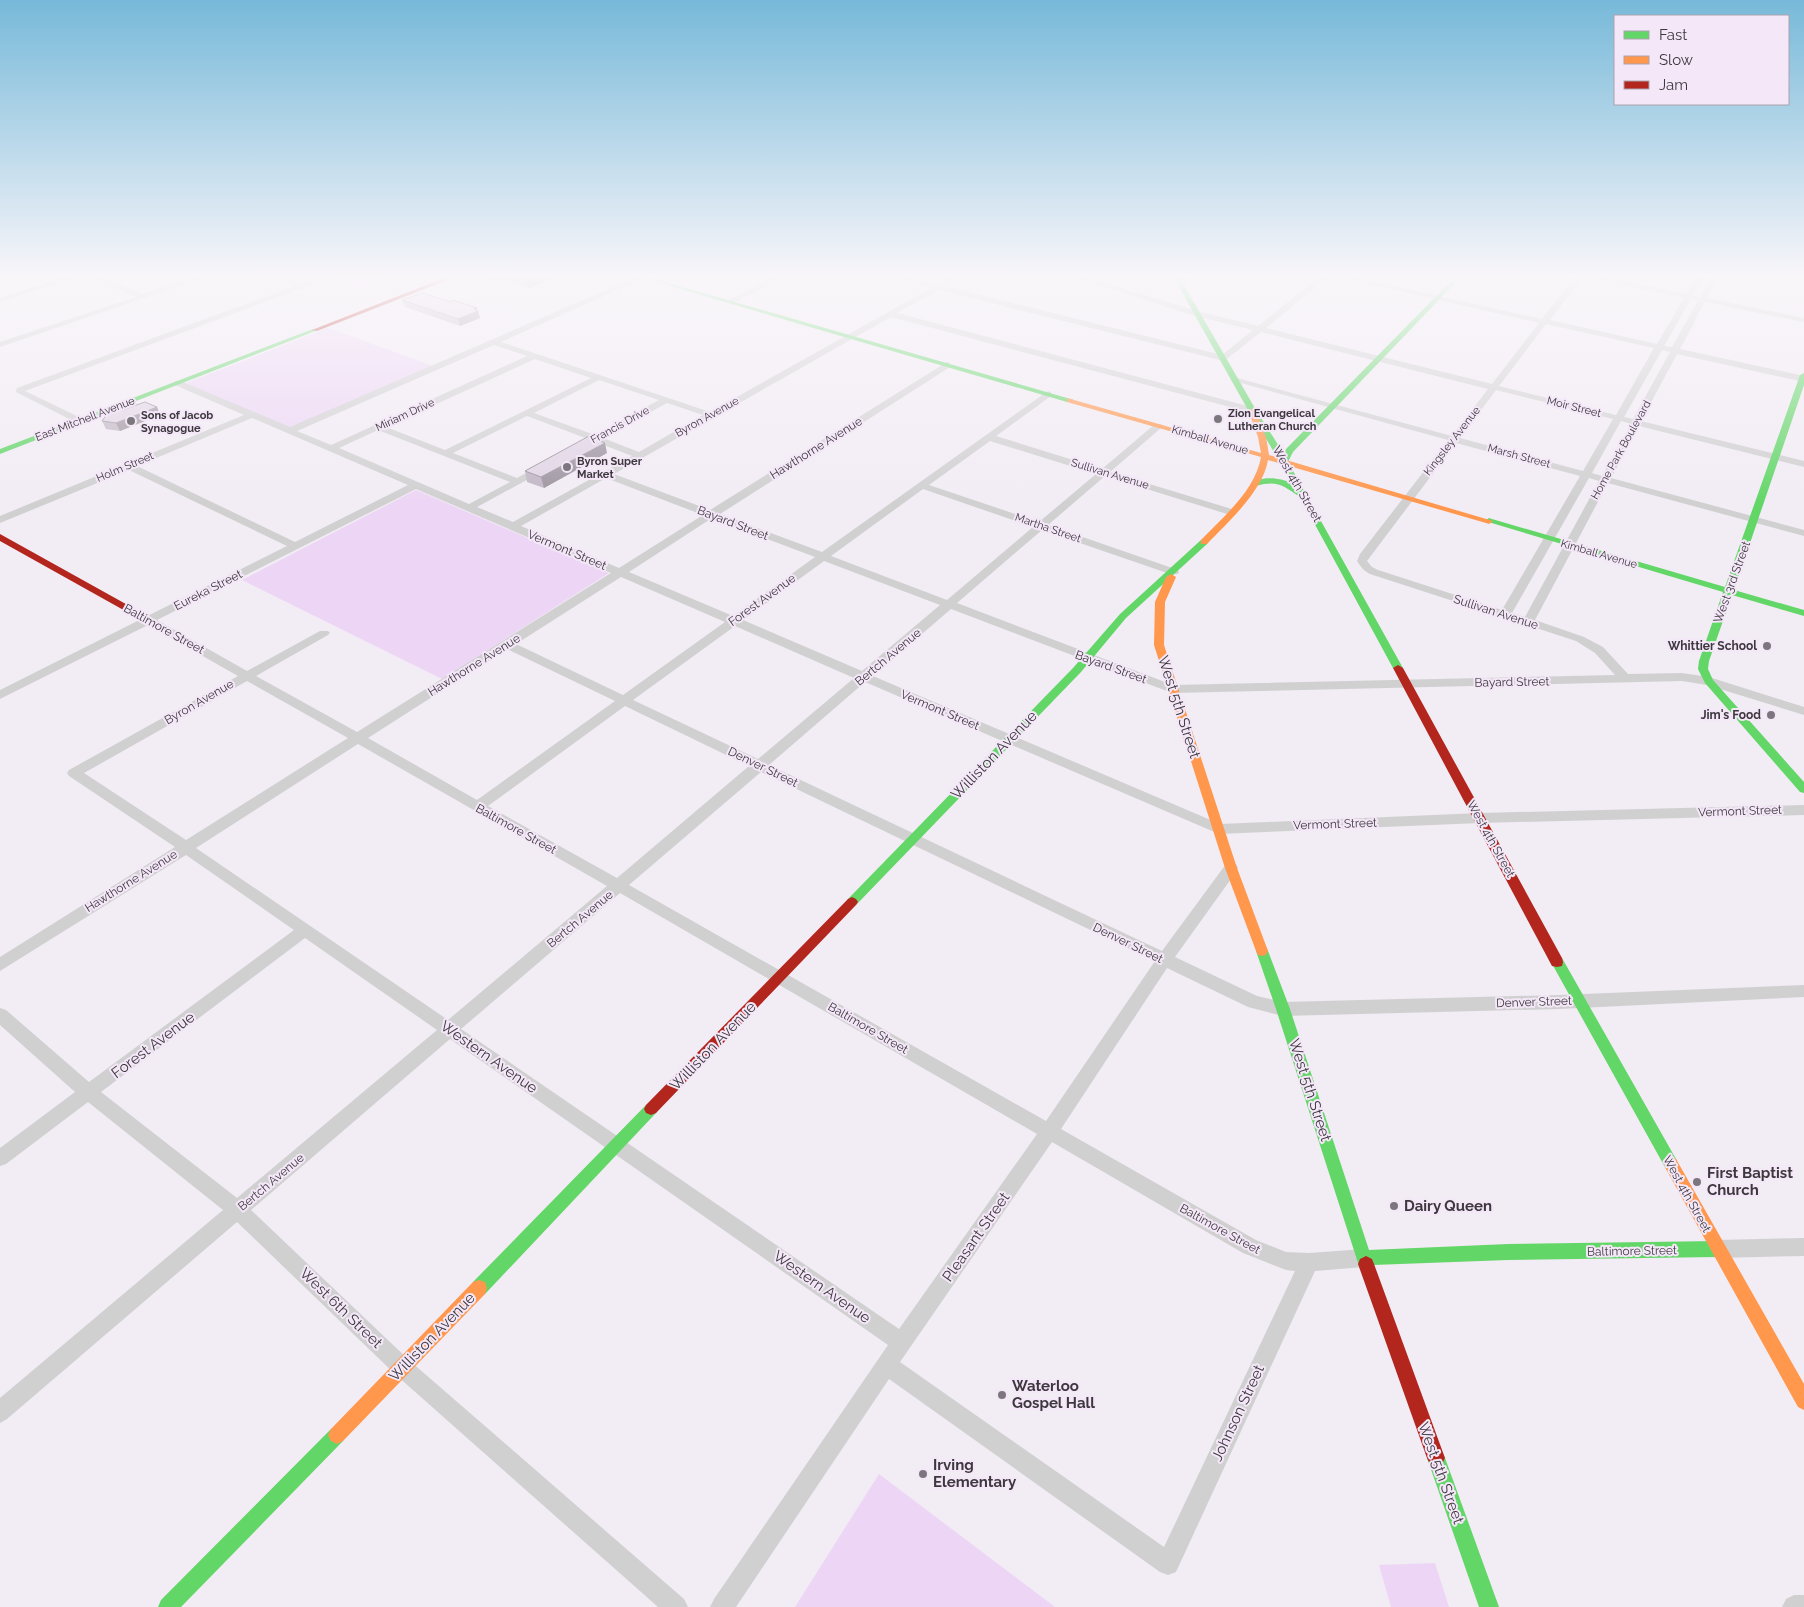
<svg xmlns="http://www.w3.org/2000/svg" width="1804" height="1607" font-family="Raleway,sans-serif">
<style>
.green{fill:#edd6f5}
.lines{fill:none;stroke-linecap:round;stroke-linejoin:round}
.street{fill:#d1d0d1;fill-rule:evenodd}
.fast{fill:#63d668;fill-rule:evenodd}
.slow{fill:#ff974d;fill-rule:evenodd}
.jam{fill:#b3261e;fill-rule:evenodd}
.wall{fill:#c2b7c5}
.shaded-wall{fill:#9e95a0}
.building{fill:#e1d5e5;stroke:#9e95a0}
.poi-dot{fill:#7c777e;stroke:#f4e8f8;stroke-width:2}
.labels{text-anchor:middle;dominant-baseline:central;stroke-width:4;stroke-linejoin:round;paint-order:stroke}
.far-street-label{font-size:11px;fill:#3d383e;stroke:#f4e8f8}
.far-poi-label{font-size:11px;font-weight:bold;fill:#3d383e;stroke:#f4e8f8;text-anchor:start}
.street-label{font-size:12px;fill:#3d383e;stroke:#f4e8f8}
.poi-label{font-size:12px;font-weight:bold;fill:#3d383e;stroke:#f4e8f8;text-anchor:end}
.near-street-label{font-size:15px;fill:#3d383e;stroke:#f4e8f8}
.near-poi-label{font-size:15px;font-weight:bold;fill:#3d383e;stroke:#f4e8f8;text-anchor:start}
</style>
<rect width="100%" height="100%" fill="#f2ecf4"/>
<path class="green" d="M336 278H384L355 289 331 280Z
M328 328 433 366 290 429 186 383Z
M416 490 609 573 442 679 242 580Z
M879 1474 1055 1607H795Z
M1435 1563 1449 1607H1391L1379 1565Z"/>
<g class="lines">
<path class="street" d="M62 278H74L0 302V298Z
M91 278H102L143 294 192 278H203L0 347V342L136 297Z
M273 278C284 278 291 282 301 283 307 284 319 278 329 278L25 391 83 419V423H77L16 392 17 388 295 286Z
M634 278H644L501 342 710 412 931 288 897 278H910L937 285 949 278H958L944 286 1222 355 1253 330 1195 316 1076 278H1088L1201 312 1258 326 1318 278H1327L1266 328 1492 384 1539 323 1343 278H1357L1542 319 1574 278H1582L1550 320 1657 344 1684 298 1592 278H1607L1686 294 1695 278H1703L1693 295 1700 297 1710 278H1718L1707 298 1804 318V322L1705 302 1680 349 1804 376V382L1677 354 1641 421 1804 461V467L1639 426 1611 478 1804 530V536L1608 483 1535 620 1584 637 1603 647 1628 674 1682 673 1709 677 1804 707V715L1707 685 1682 681 1172 693 951 609 873 676 1220 824 1480 813 1804 805V815L1480 823 1219 834 865 682 769 765 1162 951 1226 864 1231 863 1236 864 1238 868 1236 872 1175 957 1257 996 1283 1002 1559 995 1804 985V997L1559 1009 1283 1016 1248 1007 1167 968 1061 1129 1256 1240 1286 1252 1309 1253 1364 1249 1371 1251 1374 1258 1371 1265 1364 1267 1315 1271 1176 1572 1168 1575 1160 1572 889 1379 736 1607H710L714 1599 888 1345 450 1039 251 1210 410 1361 684 1599 688 1607H658L396 1375 237 1222 7 1419 0 1423V1398L223 1210 88 1102 6 1164 0 1166V1148L75 1092 0 1025V1008L6 1010 89 1082 294 930 186 855 0 971V957L175 847 69 776 67 773 69 770 238 676 148 625 0 699V690L287 546 129 470 0 523V516L244 415 175 385V381H181L290 427ZM939 290 1224 361 1261 332 1488 389 1452 436 1237 378 1230 380 1448 440 1360 554 1357 561C1361 567 1364 571 1370 574L1576 641 1595 653 1615 675 1173 685 957 603 1042 530 1170 574H1178L1179 572 1178 570 1048 525 1105 476 1227 514H1235L1236 512 1235 510 1110 472 1161 428V424H1155L1102 469 996 436 1051 396V392L1048 391 822 552 720 514 950 367V363L947 362 710 510 614 474 891 317 1249 412 1252 413 1257 410 1255 408 897 313ZM1691 299 1698 301 1672 347 1664 346ZM1546 324 1654 348 1616 415 1499 386ZM494 345 527 356 331 445 297 431ZM1662 350 1670 352 1633 419 1624 417ZM535 359 591 378 445 450 386 427ZM599 380 659 400 595 435 534 413ZM1496 390 1613 419 1583 471 1460 438ZM667 403 703 415 639 452 603 438ZM527 416 588 439 575 446V450H581L596 442 632 456 513 522 477 507 545 470V466H539L517 478 453 453ZM252 418 408 485 295 542 137 466ZM1621 421 1631 424 1602 476 1592 473ZM378 430 510 482 469 504 339 448ZM990 441 1096 474 1039 522 929 485ZM1456 443 1580 476 1502 610 1378 570 1372 567 1367 561ZM606 478 703 515 619 568 521 526ZM1589 478 1599 481 1525 617 1512 613ZM416 489 611 573 357 732 256 676 328 635 330 633 328 631H320L247 671 157 620ZM923 489 1033 527 947 600 831 556ZM712 518 815 557 733 616 629 572ZM824 561 940 605 862 671 743 620ZM621 577 725 622 623 695 516 644ZM735 626 854 678 758 759 633 700ZM507 649 615 701 477 800 368 738ZM247 681 348 738 186 840 84 773ZM625 706 749 766 617 878 488 806ZM358 744 607 886 448 1020 196 848ZM761 772 1155 961 1046 1121 629 885ZM620 893 1037 1134 899 1329 461 1029ZM305 938 437 1030 237 1198 101 1092ZM1052 1142 1243 1253 1286 1270 1295 1271 1164 1547 900 1362Z
M772 278H782L732 304 725 302Z
M1182 278H1191L1183 285H1177V281Z
M1804 1238V1256L1717 1258 1710 1256 1707 1249 1710 1242 1717 1240Z
M1794 1595H1804V1607H1782L1786 1599Z"/>
<path class="fast" d="M642 278H652L1074 400 1067 402Z
M1174 278H1180L1256 410 1284 454 1286 449 1454 278H1460L1293 452 1288 462 1403 668 1402 670 1398 671 1393 668 1300 497C1282 485 1278 480 1255 486L1251 484C1263 475 1281 478 1294 484L1248 410Z
M313 329 318 330 0 454V449Z
M1804 373V385L1734 590 1804 610V616L1732 595 1709 661 1708 669 1713 680 1804 782V793L1800 792 1705 683 1698 669 1699 661 1723 592 1485 521 1489 518 1492 519 1725 587 1800 375Z
M1204 539 1208 542 1207 544 1126 618 1081 672 856 905H848L846 902 848 899 1073 668 1120 614 1201 540Z
M1262 946 1266 947 1268 951 1290 1009 1369 1250 1508 1244 1717 1241 1723 1244 1725 1249 1723 1254 1717 1257 1508 1260 1373 1265 1372 1269 1366 1272 1360 1269 1276 1009 1256 951 1258 947Z
M1557 957 1562 958 1676 1159 1678 1164 1676 1169 1671 1171 1666 1169 1551 962 1552 958Z
M651 1103 656 1105 658 1109 656 1113 485 1294 479 1296 473 1294 471 1288 473 1282 646 1105Z
M337 1426 343 1429 346 1435 343 1441 181 1607H158L161 1600 331 1429Z
M1436 1449 1442 1452 1445 1458 1499 1607H1479L1427 1458 1430 1452Z"/>
<path class="slow" d="M1067 398 1261 453 1258 437 1248 410 1255 408 1266 437 1269 455 1493 521 1489 524 1486 523 1268 460C1263 491 1228 522 1207 544H1201V540C1223 517 1255 491 1261 457L1067 402Z
M1171 574 1176 577 1165 602 1164 645 1237 868 1268 951 1266 955 1262 956 1258 955 1256 951 1225 868 1154 645 1155 602 1166 577Z
M1671 1157 1676 1159 1804 1384V1410L1798 1407 1666 1169 1664 1164 1666 1159Z
M479 1280 485 1282 487 1288 485 1294 343 1441 337 1444 331 1441 328 1435 331 1429 473 1282Z"/>
<path class="jam" d="M444 278H453L317 331 312 330Z
M0 534 151 618 153 620 148 623 145 622 0 541Z
M1398 665 1403 668 1562 958 1563 962 1562 966 1557 967 1552 966 1393 668Z
M852 897 856 899 858 902 856 905 656 1113 651 1115 646 1113 644 1109 646 1105 848 899Z
M1366 1256 1372 1259 1374 1264 1445 1458 1442 1464 1436 1467 1430 1464 1427 1458 1358 1264 1360 1259Z"/>
</g>
<path class="wall" d="M483 278H552V279L529 288 497 279 492 281Z
M402 300 450 302 477 310 480 318 460 326 405 307Z
M157 407 160 415 120 431 106 429 102 421 122 410Z
M607 453 544 488 527 482 525 471Z"/>
<path class="shaded-wall" d="M491 278H496L497 279 492 281Z
M533 278H552V279L529 288 527 281Z
M477 308V311H478L480 318 460 326 458 319Z
M157 407 160 415 120 431 116 423Z
M605 443 607 453 544 488 541 477Z"/>
<path class="building" d="M518 278H533L527 281Z
M423 293 450 302 453 300 477 308 474 309 478 311 458 319 402 300Z
M145 402 157 407 116 423 102 421 109 411 116 408 120 407 122 410Z
M589 436 605 443 541 477 525 471Z"/>
<linearGradient id="sky" x2="0" y2="1"><stop stop-color="#77b9d9"/><stop offset="0.55" stop-color="#f9f6fa"/><stop offset="1" stop-color="#f9f6fa" stop-opacity="0"/></linearGradient>
<rect width="1804" height="503" fill="url(#sky)"/>
<g class="poi-dot">
<circle cx="1218" cy="419" r="5"/>
<circle cx="131" cy="421" r="5"/>
<circle cx="567" cy="467" r="5"/>
<circle cx="1767" cy="646" r="5"/>
<circle cx="1771" cy="715" r="5"/>
<circle cx="1697" cy="1182" r="5"/>
<circle cx="1394" cy="1206" r="5"/>
<circle cx="1002" cy="1395" r="5"/>
<circle cx="923" cy="1474" r="5"/>
</g>
<g class="labels">
<g class="far-street-label">
<text transform="translate(1574 407) rotate(14)">Moir Street</text>
<text transform="translate(405 415) rotate(-25)">Miriam Drive</text>
<text transform="translate(707 417) rotate(-29)">Byron Avenue</text>
<text transform="translate(85 419) rotate(-21)">East Mitchell Avenue</text>
<text transform="translate(620 425) rotate(-29)">Francis Drive</text>
<text transform="translate(1210 440) rotate(16)">Kimball Avenue</text>
<text transform="translate(1452 441) rotate(-52)">Kingsley Avenue</text>
<text transform="translate(1621 450) rotate(-61)">Home Park Boulevard</text>
<text transform="translate(1519 456) rotate(15)">Marsh Street</text>
<text transform="translate(125 467) rotate(-23)">Holm Street</text>
<text transform="translate(1110 474) rotate(17)">Sullivan Avenue</text>
<text transform="translate(1048 528) rotate(19)">Martha Street</text>
<text transform="translate(1599 554) rotate(16)">Kimball Avenue</text>
</g>
<g class="far-poi-label">
<text x="1228" y="413">Zion Evangelical<tspan x="1228" dy="13">Lutheran Church</tspan></text>
<text x="141" y="415">Sons of Jacob<tspan x="141" dy="13">Synagogue</tspan></text>
<text x="577" y="461">Byron Super<tspan x="577" dy="13">Market</tspan></text>
</g>
<g class="street-label">
<text transform="translate(816 448) rotate(-32)">Hawthorne Avenue</text>
<text transform="translate(1297 484) rotate(60)">West 4th Street</text>
<text transform="translate(733 523) rotate(21)">Bayard Street</text>
<text transform="translate(567 550) rotate(23)">Vermont Street</text>
<text transform="translate(1732 582) rotate(-70)">West 3rd Street</text>
<text transform="translate(208 590) rotate(-27)">Eureka Street</text>
<text transform="translate(762 600) rotate(-36)">Forest Avenue</text>
<text transform="translate(1496 612) rotate(18)">Sullivan Avenue</text>
<text transform="translate(164 629) rotate(29)">Baltimore Street</text>
<text transform="translate(888 657) rotate(-40)">Bertch Avenue</text>
<text transform="translate(474 665) rotate(-32)">Hawthorne Avenue</text>
<text transform="translate(1111 667) rotate(20)">Bayard Street</text>
<text transform="translate(1512 682) rotate(-1)">Bayard Street</text>
<text transform="translate(199 702) rotate(-30)">Byron Avenue</text>
<text transform="translate(940 710) rotate(23)">Vermont Street</text>
<text transform="translate(763 767) rotate(26)">Denver Street</text>
<text transform="translate(1740 811) rotate(-2)">Vermont Street</text>
<text transform="translate(1335 824) rotate(-2)">Vermont Street</text>
<text transform="translate(516 829) rotate(29)">Baltimore Street</text>
<text transform="translate(1491 839) rotate(61)">West 4th Street</text>
<text transform="translate(131 881) rotate(-32)">Hawthorne Avenue</text>
<text transform="translate(580 919) rotate(-40)">Bertch Avenue</text>
<text transform="translate(1128 943) rotate(26)">Denver Street</text>
<text transform="translate(1534 1002) rotate(-2)">Denver Street</text>
<text transform="translate(868 1028) rotate(30)">Baltimore Street</text>
<text transform="translate(271 1182) rotate(-40)">Bertch Avenue</text>
<text transform="translate(1687 1194) rotate(61)">West 4th Street</text>
<text transform="translate(1220 1229) rotate(29)">Baltimore Street</text>
<text transform="translate(1632 1251) rotate(-1)">Baltimore Street</text>
</g>
<g class="poi-label">
<text x="1757" y="646">Whittier School</text>
<text x="1761" y="715">Jim's Food</text>
</g>
<g class="near-street-label">
<text transform="translate(1179 707) rotate(72)">West 5th Street</text>
<text transform="translate(994 755) rotate(-46)">Williston Avenue</text>
<text transform="translate(153 1045) rotate(-37)">Forest Avenue</text>
<text transform="translate(713 1046) rotate(-46)">Williston Avenue</text>
<text transform="translate(489 1057) rotate(35)">Western Avenue</text>
<text transform="translate(1310 1090) rotate(72)">West 5th Street</text>
<text transform="translate(976 1237) rotate(-55)">Pleasant Street</text>
<text transform="translate(822 1287) rotate(35)">Western Avenue</text>
<text transform="translate(341 1308) rotate(44)">West 6th Street</text>
<text transform="translate(432 1337) rotate(-46)">Williston Avenue</text>
<text transform="translate(1238 1413) rotate(-65)">Johnson Street</text>
<text transform="translate(1441 1473) rotate(70)">West 5th Street</text>
</g>
<g class="near-poi-label">
<text x="1707" y="1173">First Baptist<tspan x="1707" dy="17">Church</tspan></text>
<text x="1404" y="1206">Dairy Queen</text>
<text x="1012" y="1386">Waterloo<tspan x="1012" dy="17">Gospel Hall</tspan></text>
<text x="933" y="1465">Irving<tspan x="933" dy="17">Elementary</tspan></text>
</g>
</g>
<rect x="1614" y="15" width="175" height="90" fill="#f4e8f8" stroke="#aba2ae"/>
<rect x="1624" y="31" width="25" height="8" fill="#63d668" stroke="#aba2ae"/>
<text x="1659" y="40" font-size="15" fill="#3d383e">Fast</text>
<rect x="1624" y="56" width="25" height="8" fill="#ff974d" stroke="#aba2ae"/>
<text x="1659" y="65" font-size="15" fill="#3d383e">Slow</text>
<rect x="1624" y="81" width="25" height="8" fill="#b3261e" stroke="#aba2ae"/>
<text x="1659" y="90" font-size="15" fill="#3d383e">Jam</text>
</svg>
